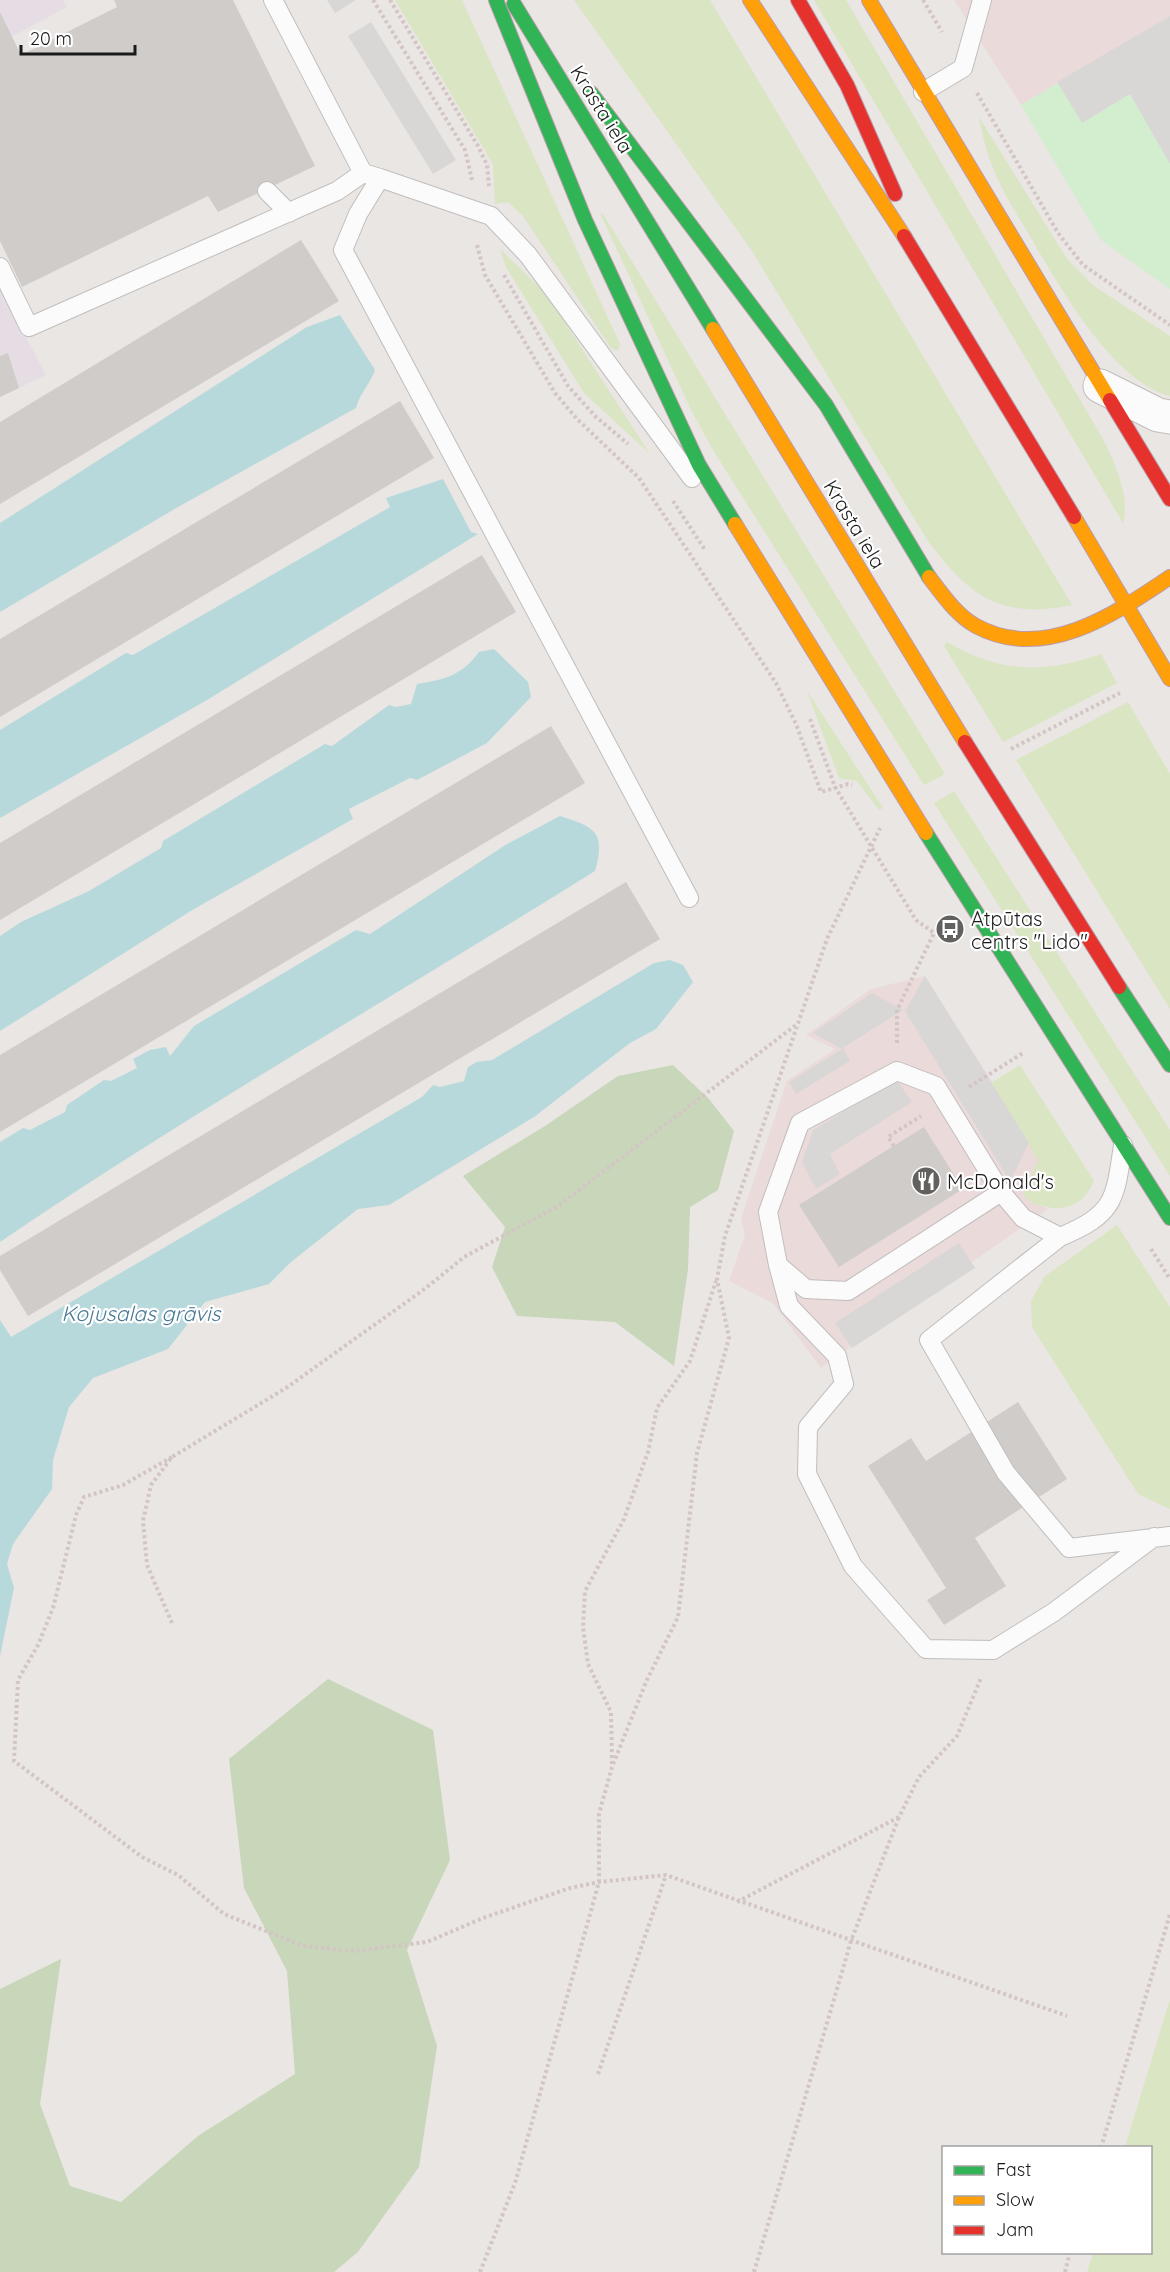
<svg xmlns="http://www.w3.org/2000/svg" width="1170" height="2272" font-family="Quicksand,sans-serif">
<style>
.commercial{fill:#ebdada}
.industrial{fill:#e6dce4}
.grass{fill:#dae5c3}
.forest{fill:#c8d6b9}
.park{fill:#d3eecf}
.parking{fill:#d9d7d6}
.water{fill:#b8d9db}
.building{fill:#d0ccca}
.lines{fill:none;stroke-linecap:round;stroke-linejoin:round}
.lane-casing{stroke:#c0bebd;stroke-width:20}
.street-casing{stroke:#c0bebd;stroke-width:35}
.fast-casing{stroke:#bc9caa;stroke-width:16}
.slow-casing{stroke:#bc9caa;stroke-width:16}
.jam-casing{stroke:#bc9caa;stroke-width:16}
.path{stroke:#d4c5c5;stroke-width:4;stroke-dasharray:3 3;stroke-linecap:butt}
.lane{stroke:#fcfbfb;stroke-width:18}
.street{stroke:#fcfbfb;stroke-width:33}
.fast{stroke:#30b455;stroke-width:14}
.slow{stroke:#ff9f0a;stroke-width:14}
.jam{stroke:#e5322d;stroke-width:14}
.labels{text-anchor:middle;dominant-baseline:central;stroke-width:4.5;stroke-linejoin:round;paint-order:stroke}
.street-label{font-size:20px;fill:#1a1a1a;stroke:#fff}
.poi-label{font-size:20px;fill:#1a1a1a;stroke:#fff;text-anchor:start}
.water-label{font-size:21px;font-style:italic;fill:#487894;stroke:#fff}
</style>
<rect width="100%" height="100%" fill="#e9e6e3"/>
<path class="commercial" d="M954 0H1170V17L1021 105Z
M925 976 1041 1159 1024 1197 1048 1209 821 1368 773 1303 729 1281 745 1235 741 1219 787 1081 835 1049 806 1035 871 989Z"/>
<path class="industrial" d="M0 0H63L67 7 0 43Z
M0 288 46 375 0 397Z"/>
<path class="grass" d="M395 0H462L620 344 618 351 611 348 523 216 508 202 495 204 493 164Z
M574 0H710L1072 605C1001 620 969 596 928 541L752 251Z
M814 0H846L1103 439C1115 464 1130 495 1123 523Z
M979 117 1067 259 1094 286 1170 336V396C1112 381 1060 287 1031 238 1021 221 1010 204 1001 186 990 164 983 141 979 117Z
M600 213 603 214 945 774 924 785 713 450 691 410Z
M500 249 547 295 650 454 584 393 506 267Z
M947 642C1000 673 1044 674 1101 654L1117 683 1003 742 944 646Z
M807 691 883 808 879 810 857 781 839 778Z
M1128 702 1170 774V1009L1016 760Z
M954 791 1170 1130V1176L934 803Z
M1020 1065 1094 1181C1083 1206 1064 1213 1039 1205 1032 1203 1027 1201 1023 1194L1038 1160 991 1083Z
M1117 1225 1170 1307V1509L1138 1494 1032 1327 1031 1301 1045 1276Z
M1170 1999V2272H1087L1093 2253 1150 2252V2148L1125 2147Z"/>
<path class="forest" d="M673 1065 709 1099 734 1131 718 1190 690 1207 688 1269 674 1366 615 1322 517 1316 492 1267 505 1227 463 1176 545 1126 618 1076Z
M328 1679 433 1730 450 1860 407 1950 437 2046 419 2167 358 2252 334 2272H0V1989L61 1959 40 2104 70 2186 121 2202 198 2136 295 2074 287 1971 244 1888 229 1759Z"/>
<path class="park" d="M1170 16V289L1101 240 1021 105Z"/>
<path class="parking" d="M327 0H356L335 13Z
M1170 16V164L1130 94 1082 123 1057 82Z
M371 22 456 160 433 174 348 36Z
M925 976 1029 1143 1010 1181 905 1011Z
M872 993 903 1010 843 1048 850 1061 796 1094 789 1082 842 1049 813 1033Z
M897 1080 912 1102 830 1154 840 1174 816 1189 802 1162 813 1130Z
M959 1243 975 1268 852 1348 835 1323Z"/>
<path class="water" d="M340 315 375 370C370 384 360 393 356 408L178 507 0 612V523L307 327Z
M443 479 471 532 478 534 207 700 0 818V730L126 653 133 655 390 507 386 498Z
M494 649 528 682 531 697 487 743 417 780 410 778 349 809 353 819 194 909 0 1031V936L21 922 89 891 161 848 163 841 325 744 332 746 389 705 396 707 411 704 417 684C446 679 461 676 479 652Z
M560 816C595 827 606 832 595 871 397 995 193 1111 0 1242V1142L23 1128 30 1130 65 1112 67 1105 104 1080 111 1081 137 1068 133 1059 150 1050 166 1047 170 1056 194 1026 356 930 370 934 507 844Z
M670 960 683 965 693 982 656 1029 630 1043 534 1117 389 1205 358 1209 291 1262 269 1284 205 1302 168 1349 93 1378 69 1407 53 1460 52 1489 13 1544 7 1564 14 1588 0 1656V1320L11 1337 422 1097 433 1085 440 1087 464 1081 468 1067 477 1062 492 1060 654 963Z"/>
<path class="building" d="M114 0H233L315 166 218 212 208 196 22 287 0 241V12L21 55 117 7Z
M301 240 339 301 0 504V422Z
M8 353 19 388 0 397V356Z
M400 401 434 458 0 717V639Z
M482 555 516 612 0 920V843Z
M551 726 585 783 0 1132V1055Z
M626 882 660 939 28 1316 0 1270V1256Z
M924 1127 963 1189 839 1267 799 1205Z
M1018 1402 1067 1479 975 1538 1006 1586 944 1625 927 1600 946 1588 868 1466 911 1438 926 1461Z"/>
<g class="lines">
<g class="lane-casing">
<path id="lane" d="M273 0 363 173 380 178 358 214 343 250 689 898
M923 92 963 68 982 0
M380 178 491 216 528 255 692 478
M267 191 289 213
M0 267 29 327 337 191 363 173
M1123 1145C1115 1200 1115 1214 1060 1237L929 1340 1006 1473 1069 1548 1170 1536
M1001 1192 848 1291 806 1289 778 1265 768 1212 800 1123 897 1071 936 1086 1001 1192 1023 1218 1060 1237
M778 1265 789 1306 837 1356 844 1384 808 1427 807 1474 853 1566 926 1649 993 1650 1054 1612 1154 1537"/>
</g>
<g class="street-casing">
<path id="street" d="M1100 386 1158 415 1170 417"/>
</g>
<g class="fast-casing">
<path id="fast" d="M496 0 585 220 699 465 735 524
M514 4 713 329
M591 93 826 405 929 577
M926 833 1170 1218
M1119 987 1170 1065"/>
</g>
<g class="slow-casing">
<path id="slow" d="M750 0 904 236
M869 0 1110 400
M713 329 965 742
M1074 517 1170 679
M735 524 926 833
M929 577C943 595 956 615 976 626 1044 663 1115 614 1170 577"/>
</g>
<g class="jam-casing">
<path id="jam" d="M798 0 847 85 895 194
M904 236 1074 517
M1110 400 1170 499
M965 742 1119 987"/>
</g>
<path class="path" d="M373 0 465 150 472 180
M390 0 478 146 487 165 489 186
M923 0 942 32
M977 93 1058 233 1083 265 1170 325
M477 245 485 275 555 393 577 419 639 478 776 683 796 724 821 792 848 784 852 785
M504 275 568 386 595 416 628 444
M673 501 705 550
M810 719 835 787 916 920 934 933 946 930
M1011 749 1120 693
M897 1043V1010L934 933
M969 1087 1023 1053
M894 1146 888 1137 921 1116
M1151 1249 1170 1279
M172 1457 123 1485 84 1497 76 1515 53 1608 38 1645 18 1680 14 1761 142 1857 178 1875 224 1914 303 1946 354 1951 427 1942 483 1918 570 1888 599 1882 666 1875 1067 2016
M172 1623 147 1565 143 1521 151 1485 172 1457 286 1388 426 1288 464 1257 558 1206 796 1025
M612 1764 611 1712 588 1664 583 1627 585 1591 624 1519 648 1452 657 1408 690 1361 716 1281
M737 1902 899 1817 919 1777 957 1736 981 1678
M598 2074 666 1875
M1101 2148 1170 1914
M480 2272 515 2183 599 1882V1814L612 1767 646 1682 678 1617 697 1453 729 1338 717 1279 725 1236 827 939 880 828
M754 2272 851 1941 899 1817
M1065 2272 1070 2252"/>
<use href="#lane" class="lane"/>
<use href="#street" class="street"/>
<use href="#fast" class="fast"/>
<use href="#slow" class="slow"/>
<use href="#jam" class="jam"/>
</g>
<defs>
<g id="bus-disc" transform="scale(1.5)"><circle r="9.5" fill="#626160" stroke="#fff"/><path d="M-5-6H5V4H4V6H2V4H-2V6H-4V4H-5ZM-3.5-4V0h7V-4ZM-3.5 1.2v1.5H-2V1.2ZM2 1.2v1.5H3.5V1.2Z" fill="#fff"/></g>
<g id="restaurant-disc" transform="scale(1.5)"><circle r="9.5" fill="#626160" stroke="#fff"/><path d="M-5-6h1v4h1v-4h1v4h1v-4h1v5L-1.5 .5V6h-2V.5L-5-1ZM5-6V6H3V1.5H1.5Q1.5-4 5-6Z" fill="#fff"/></g>
</defs>
<g fill-rule="evenodd">
<use href="#bus-disc" x="950" y="929"/>
<use href="#restaurant-disc" x="926" y="1181"/>
</g>
<g class="labels">
<g class="street-label">
<text transform="translate(602 109) rotate(58)">Krasta iela</text>
<text transform="translate(855 524) rotate(59)">Krasta iela</text>
</g>
<g class="poi-label">
<text x="971" y="918">Atpūtas<tspan x="971" dy="23">centrs "Lido"</tspan></text>
<text x="947" y="1181">McDonald's</text>
</g>
<g class="water-label">
<text x="141" y="1313">Kojusalas grāvis</text>
</g>
</g>
<rect x="942" y="2146" width="210" height="108" fill="#ffffff" stroke="#a3a3a3" stroke-width="1.5"/>
<rect x="954" y="2166" width="30" height="9" fill="#30b455" stroke="#a3a3a3" stroke-width="1.5"/>
<text x="996" y="2176" font-size="18" fill="#1a1a1a">Fast</text>
<rect x="954" y="2196" width="30" height="9" fill="#ff9f0a" stroke="#a3a3a3" stroke-width="1.5"/>
<text x="996" y="2206" font-size="18" fill="#1a1a1a">Slow</text>
<rect x="954" y="2226" width="30" height="9" fill="#e5322d" stroke="#a3a3a3" stroke-width="1.5"/>
<text x="996" y="2236" font-size="18" fill="#1a1a1a">Jam</text>
<path d="M21 45v9h114v-9" fill="none" stroke="#1a1a1a" stroke-width="3"/>
<text x="30" y="45" font-size="18" fill="#1a1a1a" stroke="#ffffff" stroke-width="4.5" paint-order="stroke">20 m</text>
</svg>
